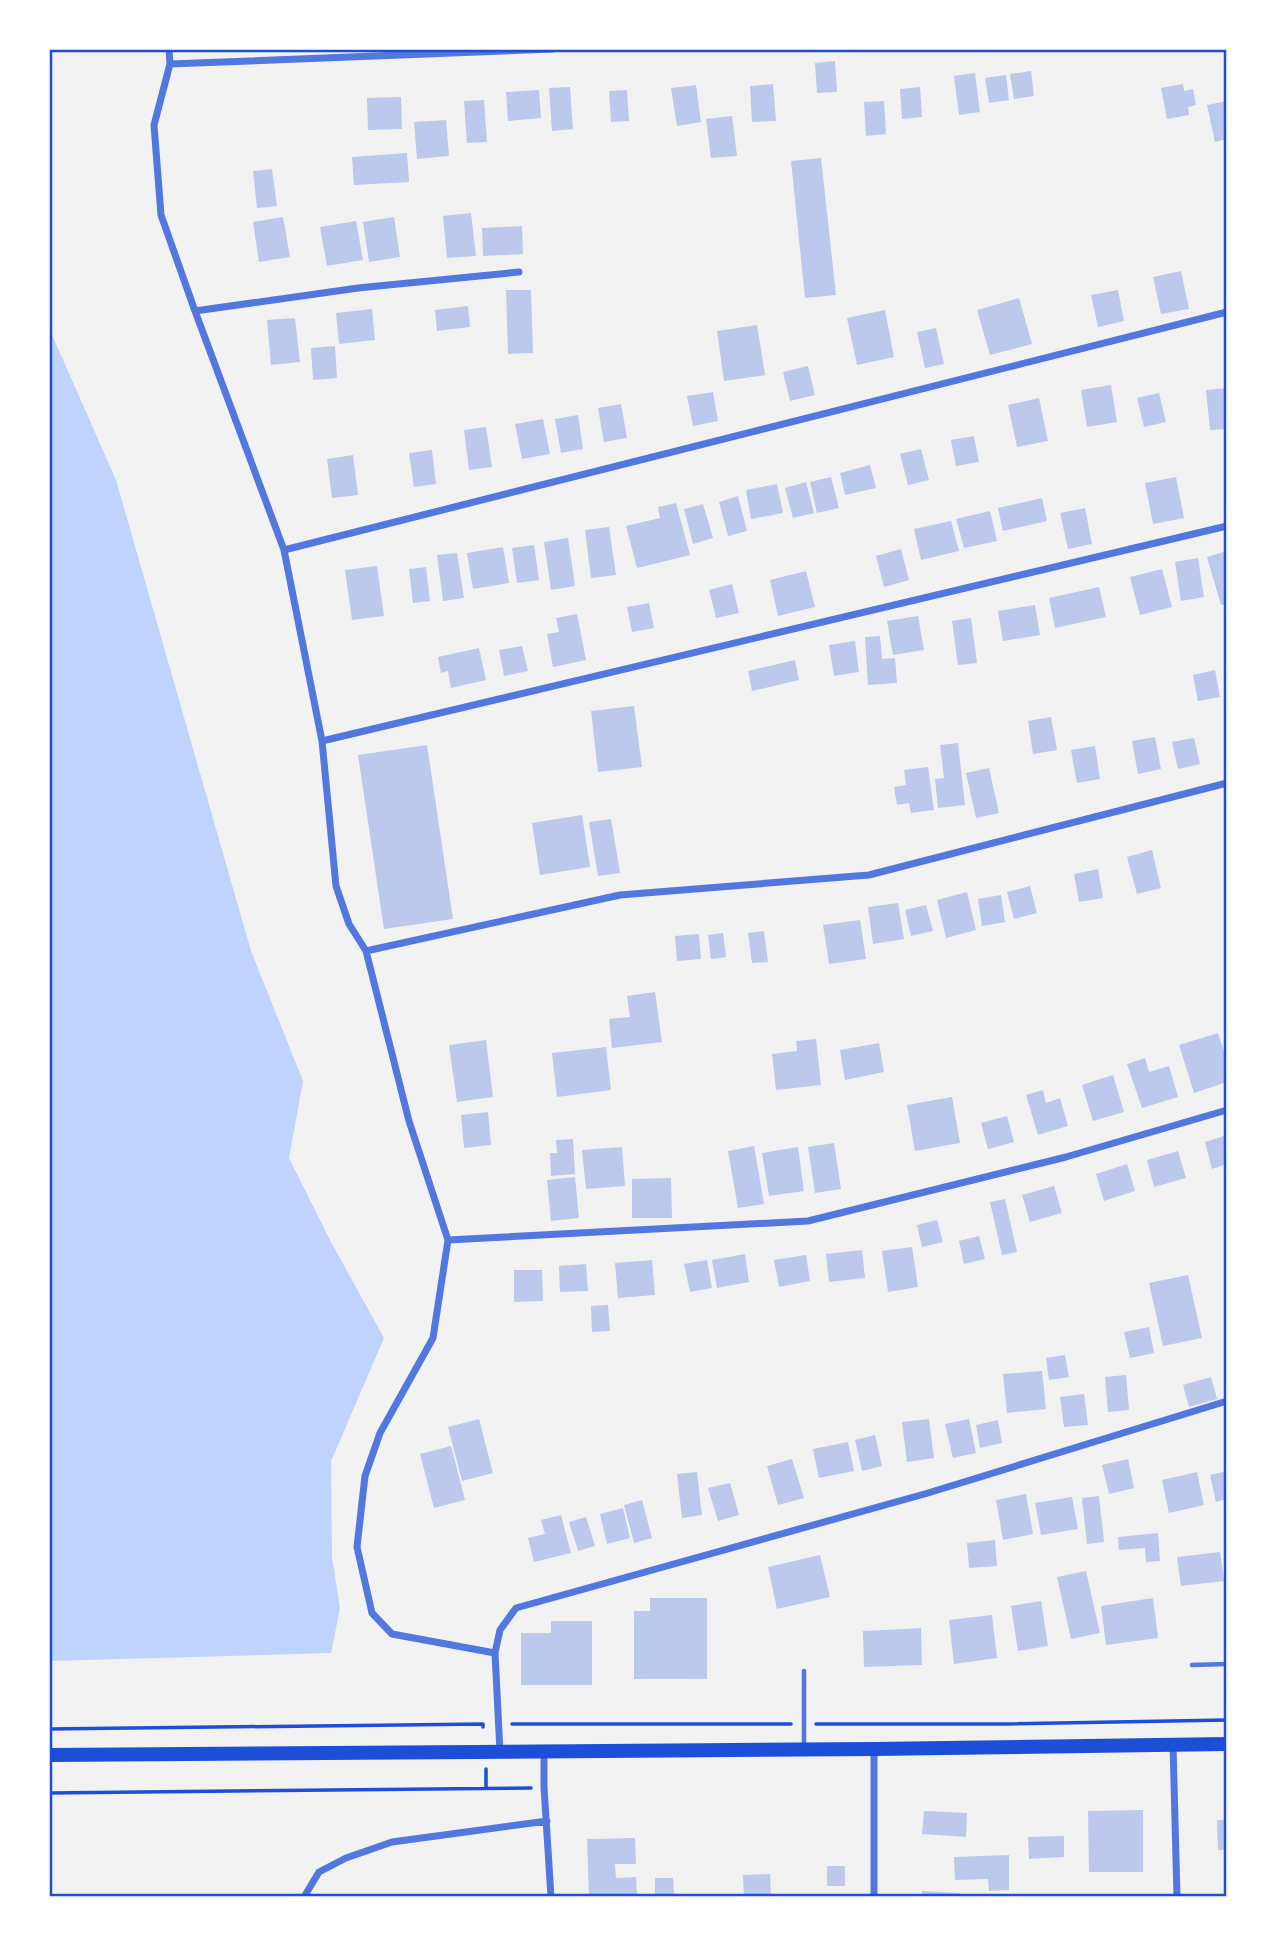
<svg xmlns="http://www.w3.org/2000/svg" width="1276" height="1946" font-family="Roboto,sans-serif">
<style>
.water{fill:#bfd3fe}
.building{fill:#bdc9ec}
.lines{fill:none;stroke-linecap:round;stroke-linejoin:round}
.path{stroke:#1d4ed8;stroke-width:3.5}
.service{stroke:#5277de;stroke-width:4.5}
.minor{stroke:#5277de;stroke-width:7}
.secondary{stroke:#1d4ed8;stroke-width:14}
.neatline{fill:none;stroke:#1d4ed8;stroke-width:2.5}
</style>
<rect width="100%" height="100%" fill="#f2f2f2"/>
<path class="water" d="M49 328 116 480 251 951 303 1081 289 1158 331 1242 384 1338 331 1461 332 1557 340 1608 331 1653 49 1661Z"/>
<path class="building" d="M835 61 837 92 817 93 815 63Z
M1031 71 1034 96 1014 99 1010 74Z
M975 73 980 112 959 115 954 76Z
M1006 75 1009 100 989 103 985 78Z
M773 84 776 121 752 122 750 86Z
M1183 84 1184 91 1193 89 1196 105 1188 107 1189 115 1167 119 1161 88Z
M696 85 701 122 677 126 671 88Z
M570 87 573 129 552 131 549 88Z
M920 87 922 117 902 119 900 89Z
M539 90 541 118 508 121 506 92Z
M627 90 629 121 611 122 609 91Z
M401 97 402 129 368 130 367 98Z
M484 100 487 142 467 143 464 101Z
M884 101 886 134 866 136 864 102Z
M1227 101V139L1215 142 1207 105Z
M732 116 737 156 711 158 706 119Z
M446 120 449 156 417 159 414 122Z
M407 153 409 182 354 185 352 157Z
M821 158 836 295 805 298 791 161Z
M272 169 277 206 257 208 253 171Z
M471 213 476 256 447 258 443 216Z
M283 217 290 257 259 262 253 222Z
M394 217 400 257 369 262 363 222Z
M356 221 363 260 327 266 320 227Z
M522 226 523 254 483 256 482 228Z
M1181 271 1189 309 1161 314 1153 277Z
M506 290H531L533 353 508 354Z
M1118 290 1124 321 1098 327 1091 295Z
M1019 298 1032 344 990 355 977 310Z
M468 306 470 327 437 331 435 310Z
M372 309 375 340 339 344 336 313Z
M885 310 894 357 857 365 847 318Z
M295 318 300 362 271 365 267 320Z
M757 325 765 375 724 381 717 331Z
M936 328 944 364 925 368 917 332Z
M335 346 337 378 313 380 311 348Z
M808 366 815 395 790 401 783 372Z
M1111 385 1117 422 1087 427 1081 390Z
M1227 388V429L1210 430 1206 390Z
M713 392 718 421 693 426 687 396Z
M1159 393 1166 422 1144 427 1137 398Z
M1039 398 1048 441 1017 447 1008 405Z
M621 404 627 438 604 442 598 408Z
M578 415 583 449 561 453 555 419Z
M543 419 550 454 522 459 515 424Z
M486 427 492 467 469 470 464 430Z
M974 436 979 462 956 466 951 440Z
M921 449 929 480 908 485 900 454Z
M432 450 436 484 414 487 409 453Z
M353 455 358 495 332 498 327 459Z
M870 465 876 488 845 495 840 473Z
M831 477 839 508 817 513 810 482Z
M1176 477 1184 518 1153 524 1145 483Z
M806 482 814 513 793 518 785 488Z
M777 484 783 513 751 519 746 490Z
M738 496 747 531 728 536 719 502Z
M1042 498 1047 521 1003 531 998 508Z
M676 503 690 555 637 568 626 526 660 518 658 507Z
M703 504 713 538 693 544 684 509Z
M1085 508 1092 544 1068 549 1060 513Z
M990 511 997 541 964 548 956 519Z
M951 521 959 551 921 560 914 529Z
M609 527 616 575 591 578 585 530Z
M568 538 575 586 551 590 544 542Z
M534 545 539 580 517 583 512 548Z
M503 547 509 583 473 589 467 553Z
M901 549 909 580 884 587 876 556Z
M1227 551V604L1221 605 1207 557Z
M457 553 464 598 443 601 437 555Z
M1198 558 1204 597 1181 601 1175 562Z
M377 566 384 616 352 620 345 570Z
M426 567 430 601 413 603 409 569Z
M1162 569 1172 607 1140 615 1130 577Z
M806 571 815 607 778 616 770 580Z
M732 584 739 613 716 618 709 590Z
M1099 587 1106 617 1055 628 1049 598Z
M649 603 654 628 632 632 627 607Z
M1035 605 1040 635 1003 641 998 611Z
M577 614 586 660 553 667 547 634 559 632 556 618Z
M918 616 924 650 893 655 887 621Z
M971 618 977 663 958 665 952 621Z
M880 636 882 659 895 658 897 683 868 685 865 637Z
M855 641 859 672 834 676 829 645Z
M522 646 528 671 504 676 499 650Z
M479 648 486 680 451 688 448 671 441 673 438 657Z
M795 660 799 680 752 691 748 671Z
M1215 670 1220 697 1198 701 1193 675Z
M634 706 642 767 598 772 591 711Z
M1051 717 1057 750 1033 754 1028 721Z
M1155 737 1161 769 1138 774 1132 741Z
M1194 738 1200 764 1178 769 1172 742Z
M958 743 965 805 938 808 935 779 944 778 940 745Z
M427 745 453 919 384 929 358 755Z
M1095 746 1100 779 1077 783 1071 750Z
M928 767 934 810 911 813 909 803 897 805 894 787 906 785 904 770Z
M989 768 999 813 976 818 966 773Z
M582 815 590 867 540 875 532 823Z
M611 819 620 873 598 876 589 822Z
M1152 850 1161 888 1137 894 1127 857Z
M1098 869 1103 898 1079 902 1074 874Z
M1030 886 1037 913 1014 919 1007 892Z
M967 892 976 930 946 938 937 900Z
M1001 895 1005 922 982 926 978 899Z
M898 903 904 939 873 944 868 907Z
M926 905 933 931 911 936 905 910Z
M860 920 866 959 829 964 823 925Z
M764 931 768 962 752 963 748 933Z
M723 933 726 957 711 959 708 935Z
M699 934 701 959 677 961 675 936Z
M655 992 662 1042 612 1048 609 1019 630 1017 627 996Z
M1218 1033 1227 1061V1082L1194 1093 1179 1045Z
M816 1039 821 1085 776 1090 772 1054 797 1051 796 1041Z
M486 1040 493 1097 457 1102 449 1045Z
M879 1043 884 1072 845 1080 840 1050Z
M606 1047 611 1090 557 1097 552 1053Z
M1145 1058 1149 1072 1169 1066 1178 1097 1142 1108 1127 1064Z
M1113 1075 1124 1112 1093 1121 1082 1085Z
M1043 1090 1046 1103 1060 1098 1068 1126 1038 1135 1026 1095Z
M952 1097 960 1143 915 1151 907 1105Z
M488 1112 491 1145 464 1148 461 1115Z
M1007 1116 1014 1142 988 1149 981 1123Z
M1224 1136 1227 1145V1164L1212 1169 1205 1142Z
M573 1139 575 1174 551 1176 550 1153H557L556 1140Z
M834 1143 841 1189 815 1193 808 1147Z
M754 1146 764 1204 738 1208 728 1151Z
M622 1147 625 1186 586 1189 582 1150Z
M798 1147 804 1191 769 1196 762 1153Z
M1178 1151 1186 1178 1154 1187 1147 1160Z
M1127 1164 1135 1191 1104 1201 1096 1174Z
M575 1177 579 1218 551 1221 547 1180Z
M671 1178 672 1218H632V1179Z
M1054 1186 1062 1213 1030 1222 1022 1195Z
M1005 1199 1017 1252 1002 1255 990 1202Z
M937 1220 943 1242 922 1247 917 1225Z
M979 1236 985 1259 964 1264 959 1241Z
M912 1247 918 1287 888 1292 882 1251Z
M862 1250 865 1278 829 1282 826 1254Z
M745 1254 749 1282 717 1288 712 1260Z
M806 1255 810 1281 779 1287 774 1260Z
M652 1260 655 1295 618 1298 615 1263Z
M707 1260 712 1288 690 1292 684 1264Z
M586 1264 588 1291 560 1292 559 1266Z
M514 1270H542L543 1301 514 1302Z
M1188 1275 1202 1338 1163 1346 1149 1283Z
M608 1305 610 1331 592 1332 591 1306Z
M1149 1327 1154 1353 1130 1358 1124 1332Z
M1065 1355 1069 1377 1049 1380 1046 1358Z
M1042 1371 1046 1409 1007 1413 1003 1374Z
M1126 1375 1129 1410 1108 1412 1105 1377Z
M1211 1377 1217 1399 1189 1407 1183 1385Z
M1084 1394 1088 1425 1064 1427 1060 1397Z
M479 1419 493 1473 462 1481 448 1427Z
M929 1419 934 1458 907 1462 902 1422Z
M969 1419 976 1453 953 1458 945 1424Z
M998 1420 1002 1443 980 1448 976 1425Z
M875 1435 882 1466 862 1471 855 1440Z
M848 1442 854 1471 819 1478 813 1449Z
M451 1446 465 1500 434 1508 420 1454Z
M792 1459 804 1498 778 1505 767 1466Z
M1128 1459 1134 1488 1109 1494 1102 1465Z
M1227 1471V1499L1216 1502 1210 1475Z
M697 1472 702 1515 682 1518 677 1474Z
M1197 1472 1204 1505 1169 1513 1162 1480Z
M730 1483 739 1515 718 1521 708 1488Z
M1026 1494 1033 1534 1003 1540 996 1500Z
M1099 1496 1104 1542 1087 1544 1082 1498Z
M1072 1497 1078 1529 1041 1535 1035 1503Z
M642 1500 652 1538 634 1543 624 1505Z
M623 1508 630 1538 607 1544 600 1514Z
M561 1515 571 1553 534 1562 528 1538 545 1534 541 1520Z
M586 1517 595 1546 578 1551 569 1522Z
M1158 1533 1160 1561 1146 1562 1145 1548 1119 1550 1118 1537Z
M995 1540 997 1566 969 1568 967 1543Z
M1220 1552 1224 1581 1181 1586 1177 1557Z
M820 1555 830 1597 777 1609 768 1567Z
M1086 1571 1100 1633 1071 1639 1057 1577Z
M650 1598H707V1679H634V1611H650Z
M1153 1598 1158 1638 1106 1645 1101 1606Z
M1041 1601 1048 1646 1018 1651 1011 1606Z
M992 1615 997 1658 954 1664 949 1620Z
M551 1621H592V1685H521V1633H551Z
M921 1628 922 1665 864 1667 863 1631Z
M1143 1810V1872H1089L1088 1811Z
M924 1811 967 1813 966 1837 922 1834Z
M1217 1820H1227V1850H1218Z
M1064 1836V1857L1029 1859 1028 1837Z
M635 1838 636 1864H615L616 1878 636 1877 637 1897H589L587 1839Z
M1009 1855V1890L989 1891 988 1879 955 1880 954 1857Z
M827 1866H845V1886H827Z
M770 1874 771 1897H744L743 1875Z
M655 1878H673L674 1897H655Z
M922 1891 960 1893V1897H922Z"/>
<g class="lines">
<path class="path" d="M512 1724H791
M816 1724H1008L1227 1720
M49 1729 483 1724V1727
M486 1769V1788
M49 1793 531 1788"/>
<path class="service" d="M1192 1665 1227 1664
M804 1671V1748"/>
<path class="minor" d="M169 49 170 64 154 125 161 215 195 311 284 550 322 741 336 886 349 924 366 951 409 1121 448 1240 433 1338 380 1433 365 1476 357 1547 372 1613 392 1634 495 1653
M170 64 553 49
M195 311 358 288 519 272
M284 550 1227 312
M322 741 1227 526
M366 951 620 895 869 875 1227 783
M448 1240 808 1221 1066 1157 1227 1110
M1173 1744 1177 1897
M874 1749V1897
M544 1751V1787L551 1897
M500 1752 495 1653 500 1630 516 1608 928 1493 1227 1401
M304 1897 319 1872 346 1858 392 1842 547 1821"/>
<path class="secondary" d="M49 1755 874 1749 1227 1744"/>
</g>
<rect width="1276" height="1946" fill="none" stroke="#ffffff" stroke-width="102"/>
<rect x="51" y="51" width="1174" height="1844" class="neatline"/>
</svg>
